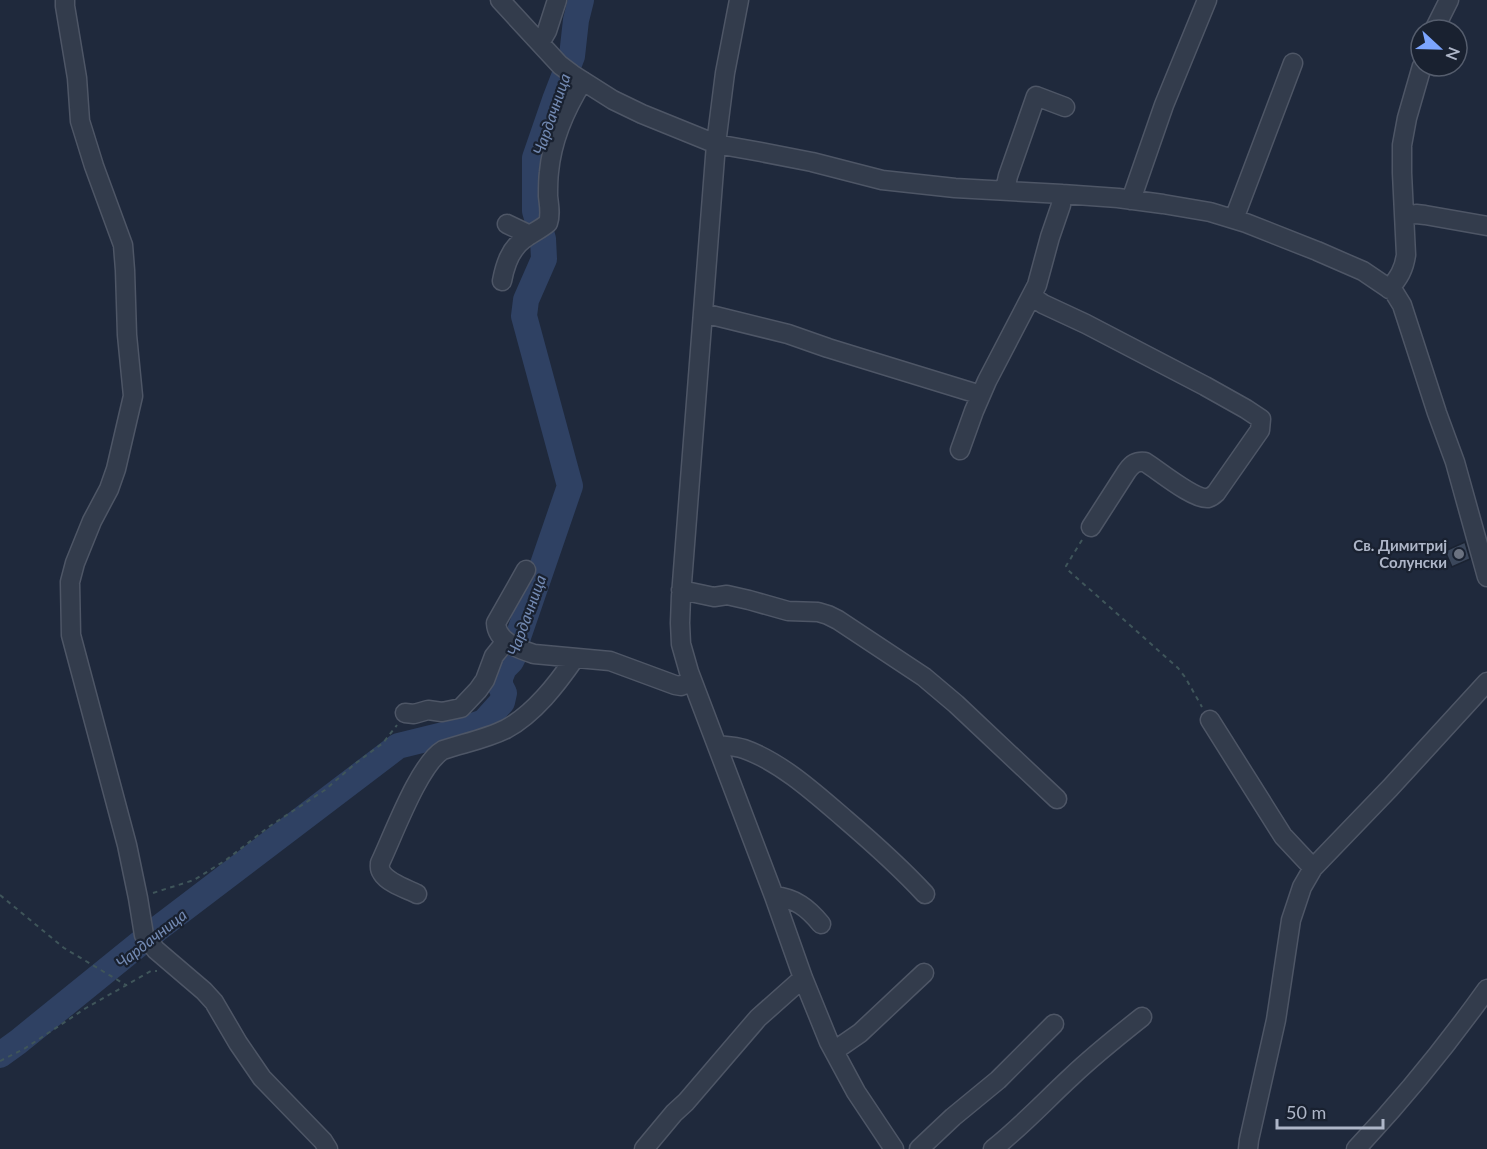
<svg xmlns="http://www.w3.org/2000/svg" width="1487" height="1149" font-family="Lato,sans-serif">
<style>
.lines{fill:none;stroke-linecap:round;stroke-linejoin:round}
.river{stroke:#2f4163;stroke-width:26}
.building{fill:#3b475b;stroke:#1b2332;stroke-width:1.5}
.minor-casing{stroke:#4e5666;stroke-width:21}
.path{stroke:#3f555a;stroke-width:2;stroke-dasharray:4.5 4.5;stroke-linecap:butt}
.minor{stroke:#333c4c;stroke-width:18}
.worship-dot{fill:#6b7280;stroke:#192130;stroke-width:2}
.labels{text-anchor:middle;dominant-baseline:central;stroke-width:4.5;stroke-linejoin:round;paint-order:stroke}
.poi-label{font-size:15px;font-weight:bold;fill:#aeb6c8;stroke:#192130;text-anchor:end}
.water-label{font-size:16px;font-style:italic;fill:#738ab3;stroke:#192130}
</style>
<rect width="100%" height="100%" fill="#1f293c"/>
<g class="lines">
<path class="river" d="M0 1055 18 1042 160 927 398 746 455 732 484 722 502 702 504 693 500 685V678L504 668 511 661 515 653 518 637 570 486 524 316 526 300 544 259 543 239 535 211V158L555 100 572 56 576 20 581 0"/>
</g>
<path class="building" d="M1465 542 1470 559 1452 567 1445 551Z"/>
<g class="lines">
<g class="minor-casing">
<path id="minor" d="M65 0V6L77 78 80 121 94 166 123 245 125 270 127 335 133 396 116 469 109 489 92 521 75 563 70 582 71 635 127 845 138 898 144 935 156 950 204 991 214 1002 238 1043 262 1078 323 1141 328 1149
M500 0 560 65 572 74 613 100 642 114 716 144 761 152 812 162 882 180 955 188 1062 194 1118 198 1163 204 1210 212 1246 223 1317 251 1363 271 1394 292 1402 305 1437 413 1455 462 1487 577
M739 0 725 73 716 144 681 596 680 623 681 644 689 672 774 896 803 978 829 1042 856 1092 894 1149
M1434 30 1449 0
M540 43 547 31 557 0
M1005 190 1008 176 1036 96 1065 107
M1131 200 1164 105 1207 0
M1405 216 1416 214 1425 215 1487 226
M1234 219 1293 63
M507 224 530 235
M502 281C505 265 510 249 524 239 532 233 541 229 548 223 551 214 549 206 548 196 548 188 548 180 549 172 552 140 566 108 583 81
M1389 289C1399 278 1404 269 1406 255L1402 173V145L1407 118 1422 66
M1032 296 1043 304 1086 324 1205 386 1246 409 1261 419 1260 430 1216 493C1214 495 1211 497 1208 498 1194 500 1158 470 1145 462 1136 461 1132 464 1127 471L1091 527
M703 313 788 334 828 348 981 395
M960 450 974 411 987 381 1037 285 1050 237 1061 205 1062 194
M526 570 496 623C497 642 519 649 534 654L610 661 675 685 681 686 692 681
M681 590 714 597 727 595 749 600 788 611 818 612 828 615 838 620 924 677 956 704 1057 799
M405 713 414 714 428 710 442 712 461 708 478 690 485 680 494 656 506 641
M1210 720 1283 836 1313 868
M717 745C726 746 735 746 744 749 781 762 816 794 845 819 873 843 900 867 925 894
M417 894C407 889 388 883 382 873 379 869 380 867 380 863 393 836 419 764 443 750 464 743 486 739 506 729 534 714 557 684 575 658
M774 896C795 898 808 908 821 924
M834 1051 860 1033 924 973
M644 1149 674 1113 686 1102 758 1018 803 978
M919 1149 953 1117 998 1080 1054 1024
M993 1149C1021 1127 1045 1101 1071 1077 1094 1055 1118 1036 1142 1017
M1248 1149 1249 1140 1276 1020 1291 920 1302 887 1313 868 1390 788 1487 682
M1356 1149C1403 1099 1447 1045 1487 989"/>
</g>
<path class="path" d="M1082 540 1066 566 1068 570 1178 668 1185 677 1202 707
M153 893 194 880 226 860 270 826 325 790 356 763 383 743 397 725
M0 895 64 948 126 985
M0 1061 24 1049 86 1008 151 971H157"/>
<use href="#minor" class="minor"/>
</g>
<circle class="worship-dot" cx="1459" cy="554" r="6"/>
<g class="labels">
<g class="poi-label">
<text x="1447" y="545">Св. Димитриј<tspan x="1447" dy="17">Солунски</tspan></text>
</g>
<g class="water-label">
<text transform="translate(551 114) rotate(-71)">Чардачница</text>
<text transform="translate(526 615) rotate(-70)">Чардачница</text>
<text transform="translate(151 938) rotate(-38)">Чардачница</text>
</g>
</g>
<g transform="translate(1439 48) rotate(112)"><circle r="28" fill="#192130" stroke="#555d6d" stroke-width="1.5"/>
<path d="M0-4.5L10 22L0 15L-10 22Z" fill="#7ca5ff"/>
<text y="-9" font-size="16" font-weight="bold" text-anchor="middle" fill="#aeb6c8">N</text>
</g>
<path d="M1277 1119v9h106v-9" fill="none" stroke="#aeb6c8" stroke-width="3"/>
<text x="1286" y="1119" font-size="18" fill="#aeb6c8" stroke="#192130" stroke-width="4.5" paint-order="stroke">50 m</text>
</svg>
